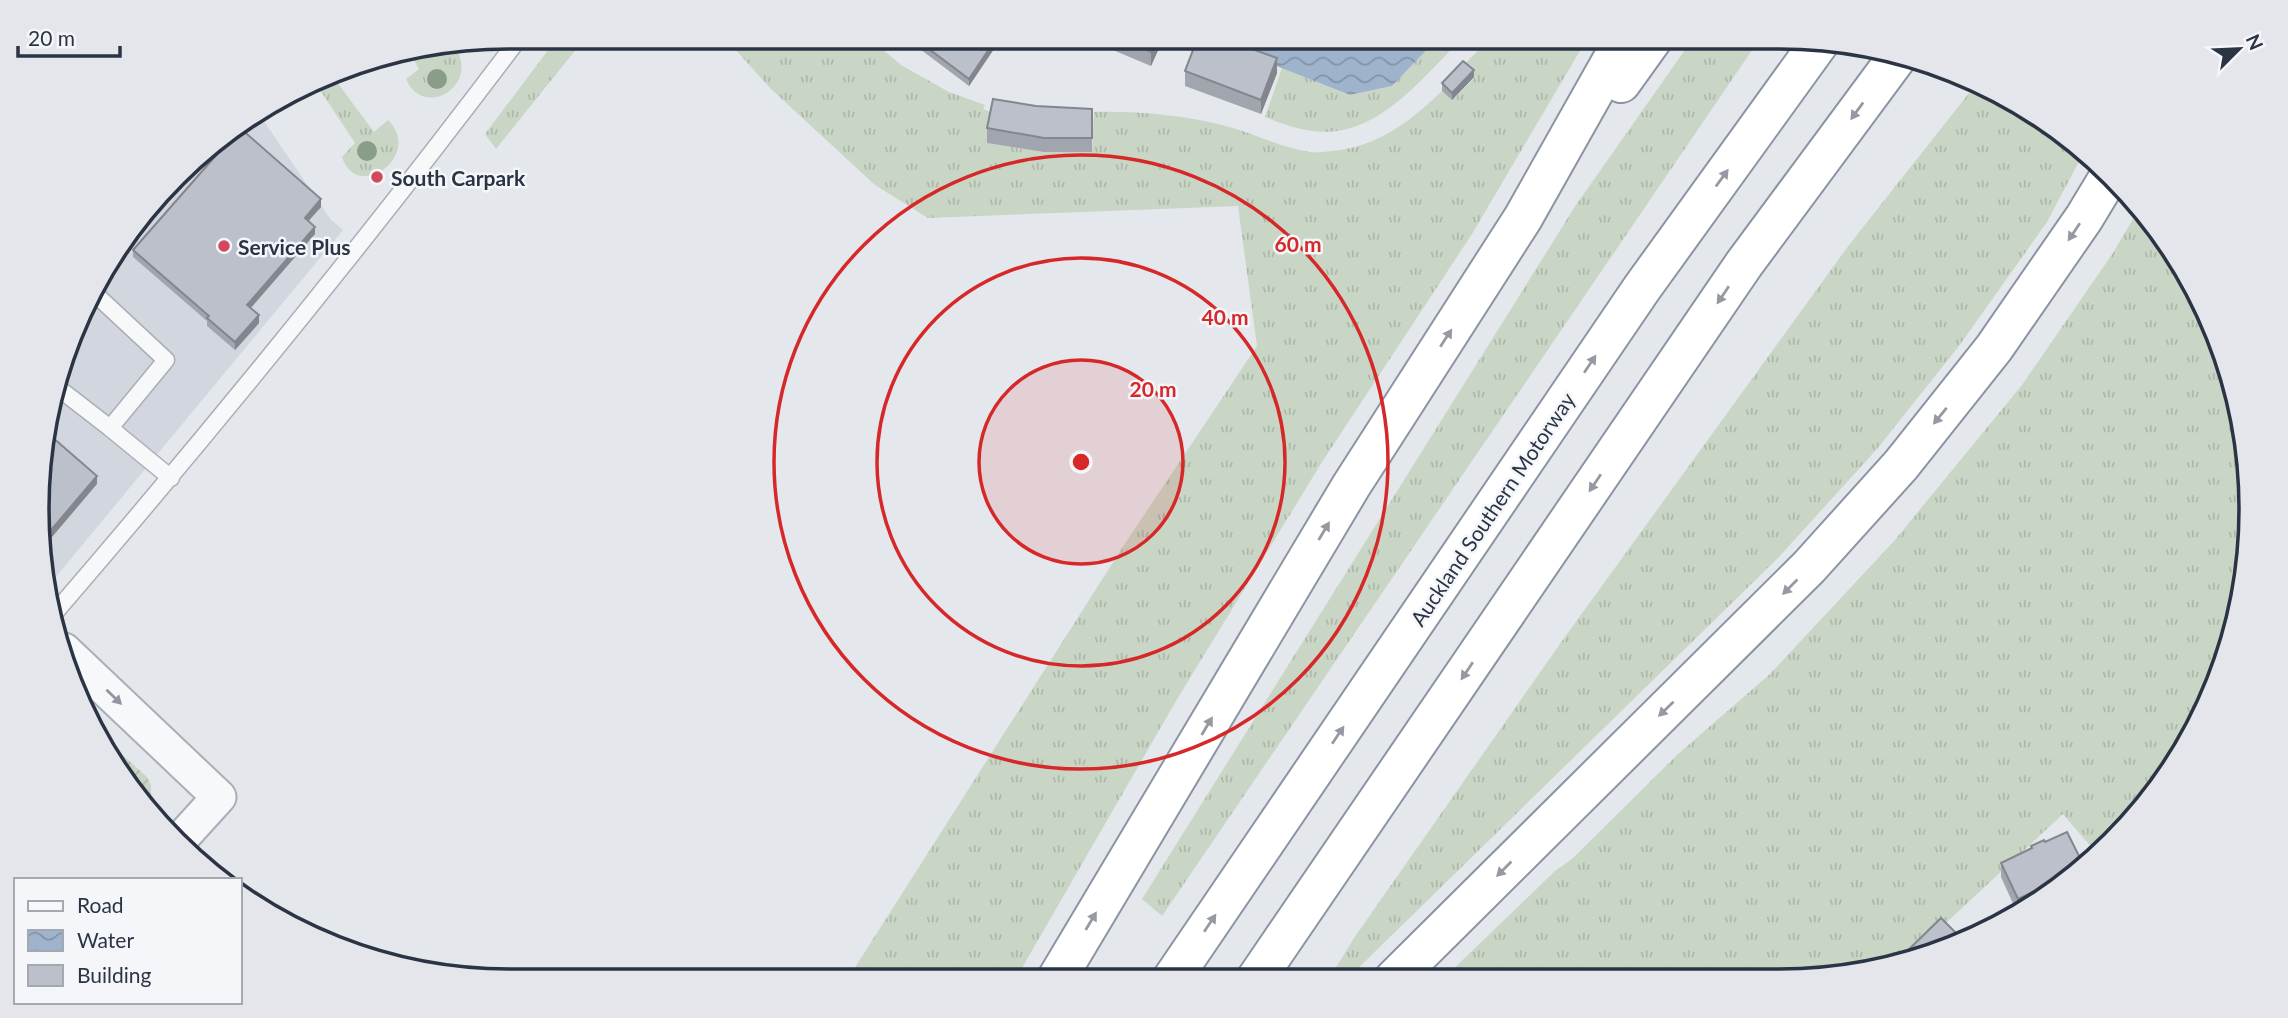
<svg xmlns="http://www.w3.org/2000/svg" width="2288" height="1018" font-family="Lato,sans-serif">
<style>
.built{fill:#d2d6de}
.grass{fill:url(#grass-tufts)}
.garden{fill:url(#garden-furrows)}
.water{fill:url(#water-waves)}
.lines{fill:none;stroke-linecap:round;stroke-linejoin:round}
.service-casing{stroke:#a9aeb7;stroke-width:19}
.minor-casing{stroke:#a9aeb7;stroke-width:37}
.motorway-casing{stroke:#8b94a3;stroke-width:42}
.service{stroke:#f7f8fa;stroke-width:16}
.minor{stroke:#f7f8fa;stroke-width:33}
.motorway{stroke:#fff;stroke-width:38}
.tree{fill:#899d89}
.wall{fill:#a1a5ae}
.shaded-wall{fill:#83868d}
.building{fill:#bbc0ca;stroke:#83868d;stroke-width:2}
.oneway{fill:#959aa2}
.oneway2{fill:#9196a0}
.ring{fill:none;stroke:#d62828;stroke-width:3.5}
.poi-dot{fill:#d1495b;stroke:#f4f6f9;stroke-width:2.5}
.labels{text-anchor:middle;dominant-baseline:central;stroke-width:5;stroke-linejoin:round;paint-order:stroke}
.poi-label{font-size:21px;font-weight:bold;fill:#2b3445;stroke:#f4f6f9;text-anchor:start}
.street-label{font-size:21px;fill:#2b3445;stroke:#f4f6f9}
.rim{fill:none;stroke:#2b3445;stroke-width:3.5}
.centre{fill:#d62828;stroke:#f4f6f9;stroke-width:3.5}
.ring-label{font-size:21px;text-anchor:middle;font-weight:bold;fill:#d62828;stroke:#f4f6f9;stroke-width:5;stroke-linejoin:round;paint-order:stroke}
</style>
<defs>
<pattern id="grass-tufts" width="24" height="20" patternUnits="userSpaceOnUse" patternTransform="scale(1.75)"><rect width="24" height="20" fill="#c9d6c5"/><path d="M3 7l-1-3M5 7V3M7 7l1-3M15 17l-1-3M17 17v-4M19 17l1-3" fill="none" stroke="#adb8ab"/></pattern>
<pattern id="garden-furrows" width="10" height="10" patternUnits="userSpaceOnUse" patternTransform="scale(1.75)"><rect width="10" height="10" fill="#c9d6c5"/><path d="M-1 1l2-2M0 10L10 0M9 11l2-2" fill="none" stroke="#adb8ab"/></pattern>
<pattern id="water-waves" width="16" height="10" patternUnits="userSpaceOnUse" patternTransform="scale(1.75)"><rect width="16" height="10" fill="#9fb4cc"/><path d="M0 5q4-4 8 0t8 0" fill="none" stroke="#8293a7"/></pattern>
</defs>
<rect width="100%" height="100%" fill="#e4e7ec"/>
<path class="built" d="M257 111 331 220 343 230 45 590 37 509 46 417 100 273 198 154Z"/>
<path class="grass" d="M558 37H586L496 149 485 134Z
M724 37H868L901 65 949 92 985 105 983 109 993 113 988 143C1023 150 1056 152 1092 152L1094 112C1137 111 1181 115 1222 125 1252 132 1280 148 1310 152 1316 153 1324 152 1331 151 1376 148 1411 121 1442 91L1453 100 1475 77 1464 65 1491 37H1588L1472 234 1322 462 1176 701 1015 980H847L1126 542 1257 346 1238 206 928 218 875 185 771 89Z
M1439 37H1450L1457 44C1416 84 1372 143 1307 130 1293 128 1278 122 1265 117L1282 68 1350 95 1392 86Z
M1694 37H1761L1162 916 1142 899 1576 205Z
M454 46C482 84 424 121 406 79L419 69 410 53 432 50 436 55 446 47Z
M331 74 374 132 388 120C424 155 357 204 342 157L355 143 314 81Z
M1977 83 2015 100 2085 150 2047 222 1959 346 1877 449 1778 558 1347 979H1329L1354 938 1562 641 1849 245Z
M2140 207 2154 222 2203 300 2235 387 2250 479 2247 571 2226 661 2171 772 2098 855 2063 814 1906 960 1841 977 1444 978 1555 871 1572 859 1677 755 1770 674 1894 541 2022 385 2113 253Z"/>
<path class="garden" d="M94 729 147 777 151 785V795L100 744Z"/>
<path class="water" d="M1233 37H1439L1392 86 1350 95 1228 47Z"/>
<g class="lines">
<g class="service-casing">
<path id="service" d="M57 387 110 428 166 360 93 292
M110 428 171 478
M52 616C214 428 371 235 520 37"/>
</g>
<g class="minor-casing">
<path id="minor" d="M64 650 219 797 179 841"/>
</g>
<g class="motorway-casing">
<path id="motorway" d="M1621 83 1654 37
M1172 979 1642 288 1819 43
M1256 979 1744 264 1898 56
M1394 979 1809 567 1901 465 1994 348 2084 218 2110 175
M1056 980 1351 486 1523 218 1625 37"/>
</g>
<use href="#service" class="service"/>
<use href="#minor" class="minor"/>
<use href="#motorway" class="motorway"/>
</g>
<g class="tree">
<circle cx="437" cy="79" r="10"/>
<circle cx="367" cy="151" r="10"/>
</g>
<path class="wall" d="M904 37H1002L969 86Z
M1082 37H1164L1151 66Z
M1198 37H1225L1224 39 1277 73 1261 114 1185 86V71Z
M1474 77 1452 100 1442 91V83Z
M1036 106 1092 109V152H1044L987 143V128Z
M321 207 308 221 315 234 251 308 259 323 235 350 207 326V321L133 257V250Z
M2045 842 2085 868 2016 910 2001 877V863L2031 848V846Z"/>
<path class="shaded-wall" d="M997 37H1002L969 86V79Z
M1158 37H1164L1151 66V52Z
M1277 58V73L1261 114V100Z
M1474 70V77L1452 100V93Z
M321 199V207L305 225V218Z
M315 227V234L247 312V305Z
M259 315V323L235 350V342Z
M97 476V484L41 550 40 543Z
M2085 868 2018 909V899Z"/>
<path class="building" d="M913 37H997L969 79Z
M1116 37H1158L1151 52Z
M1198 37H1219L1277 58 1261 100 1185 71Z
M1463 61 1474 70 1452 93 1442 83Z
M993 99 1036 106 1092 109V138H1044L987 128Z
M240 128 321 199 305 218 315 227 247 305 259 315 235 342 207 318 209 316 133 250Z
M44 430 97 476 40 543 37 509Z
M2067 832 2085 868 2018 899 2001 863 2032 848 2031 846 2044 840 2045 842Z
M1941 918 1965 942 1960 945 1895 963Z"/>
<defs><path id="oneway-solid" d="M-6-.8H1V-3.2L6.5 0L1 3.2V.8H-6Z" transform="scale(1.75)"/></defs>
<g class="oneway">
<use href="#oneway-solid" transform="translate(1857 111) rotate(126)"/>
<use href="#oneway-solid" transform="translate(1722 178) rotate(-54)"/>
<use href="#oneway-solid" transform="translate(2074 232) rotate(124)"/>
<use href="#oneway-solid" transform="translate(1723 295) rotate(124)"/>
<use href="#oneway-solid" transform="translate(1446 338) rotate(-57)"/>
<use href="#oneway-solid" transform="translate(1590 364) rotate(-56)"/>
<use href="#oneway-solid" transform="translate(1940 416) rotate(129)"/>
<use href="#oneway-solid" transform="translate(1595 483) rotate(124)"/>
<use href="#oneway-solid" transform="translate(1324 531) rotate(-59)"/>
<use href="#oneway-solid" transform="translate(1790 587) rotate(135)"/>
<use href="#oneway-solid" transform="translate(1467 671) rotate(124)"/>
<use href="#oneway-solid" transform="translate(1666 709) rotate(136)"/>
<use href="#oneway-solid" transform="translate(1207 726) rotate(-59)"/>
<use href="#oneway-solid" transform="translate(1338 735) rotate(-56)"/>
<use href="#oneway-solid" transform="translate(1504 869) rotate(135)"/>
<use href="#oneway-solid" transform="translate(1091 921) rotate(-59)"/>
<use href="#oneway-solid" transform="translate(1210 923) rotate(-56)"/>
</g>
<use class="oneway2" href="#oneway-solid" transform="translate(114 697) rotate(44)"/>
<circle cx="1081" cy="462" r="102" fill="#d62828" fill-opacity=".12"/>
<g class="ring">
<circle cx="1081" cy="462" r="102"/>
<circle cx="1081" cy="462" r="204"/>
<circle cx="1081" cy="462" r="307"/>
</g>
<g class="poi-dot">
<circle cx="377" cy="177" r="7"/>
<circle cx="224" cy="246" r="7"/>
</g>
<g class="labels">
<g class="poi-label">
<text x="391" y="177">South Carpark</text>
<text x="238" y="246">Service Plus</text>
</g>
<g class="street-label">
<text transform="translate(1492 509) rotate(-56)">Auckland Southern Motorway</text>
</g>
</g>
<path d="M0 0H2288V1018H0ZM509 49H1779A460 460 0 0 1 2239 509V509A460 460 0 0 1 1779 969H509A460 460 0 0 1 49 509V509A460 460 0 0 1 509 49Z" fill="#e4e6eb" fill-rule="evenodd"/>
<path class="rim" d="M509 49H1779A460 460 0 0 1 2239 509V509A460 460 0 0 1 1779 969H509A460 460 0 0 1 49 509V509A460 460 0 0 1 509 49Z"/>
<circle cx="1081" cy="462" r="10" class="centre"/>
<g class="ring-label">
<text x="1298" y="252">60 m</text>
<text x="1225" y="325">40 m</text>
<text x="1153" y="397">20 m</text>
</g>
<rect x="14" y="878" width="228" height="126" fill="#f4f6f9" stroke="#a4a8b1" stroke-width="2"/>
<rect x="28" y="901" width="35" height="10" fill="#f7f8fa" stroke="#a4a8b1" stroke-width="2"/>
<text x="77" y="913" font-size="21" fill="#2b3445">Road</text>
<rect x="28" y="930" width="35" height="21" fill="url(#water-waves)" stroke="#a4a8b1" stroke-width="2"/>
<text x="77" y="948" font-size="21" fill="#2b3445">Water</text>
<rect x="28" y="965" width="35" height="21" fill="#bbc0ca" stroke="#a4a8b1" stroke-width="2"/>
<text x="77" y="983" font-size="21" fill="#2b3445">Building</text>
<g transform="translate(2239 49) rotate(66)" stroke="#f4f6f9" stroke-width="5" paint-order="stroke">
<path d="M0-5L12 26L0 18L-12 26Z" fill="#2b3445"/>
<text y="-10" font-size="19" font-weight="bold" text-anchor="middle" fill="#2b3445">N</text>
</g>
<path d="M18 46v10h102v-10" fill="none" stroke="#2b3445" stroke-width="3.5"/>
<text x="28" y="46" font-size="21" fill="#2b3445" stroke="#f4f6f9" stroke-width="5" paint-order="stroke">20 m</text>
</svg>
